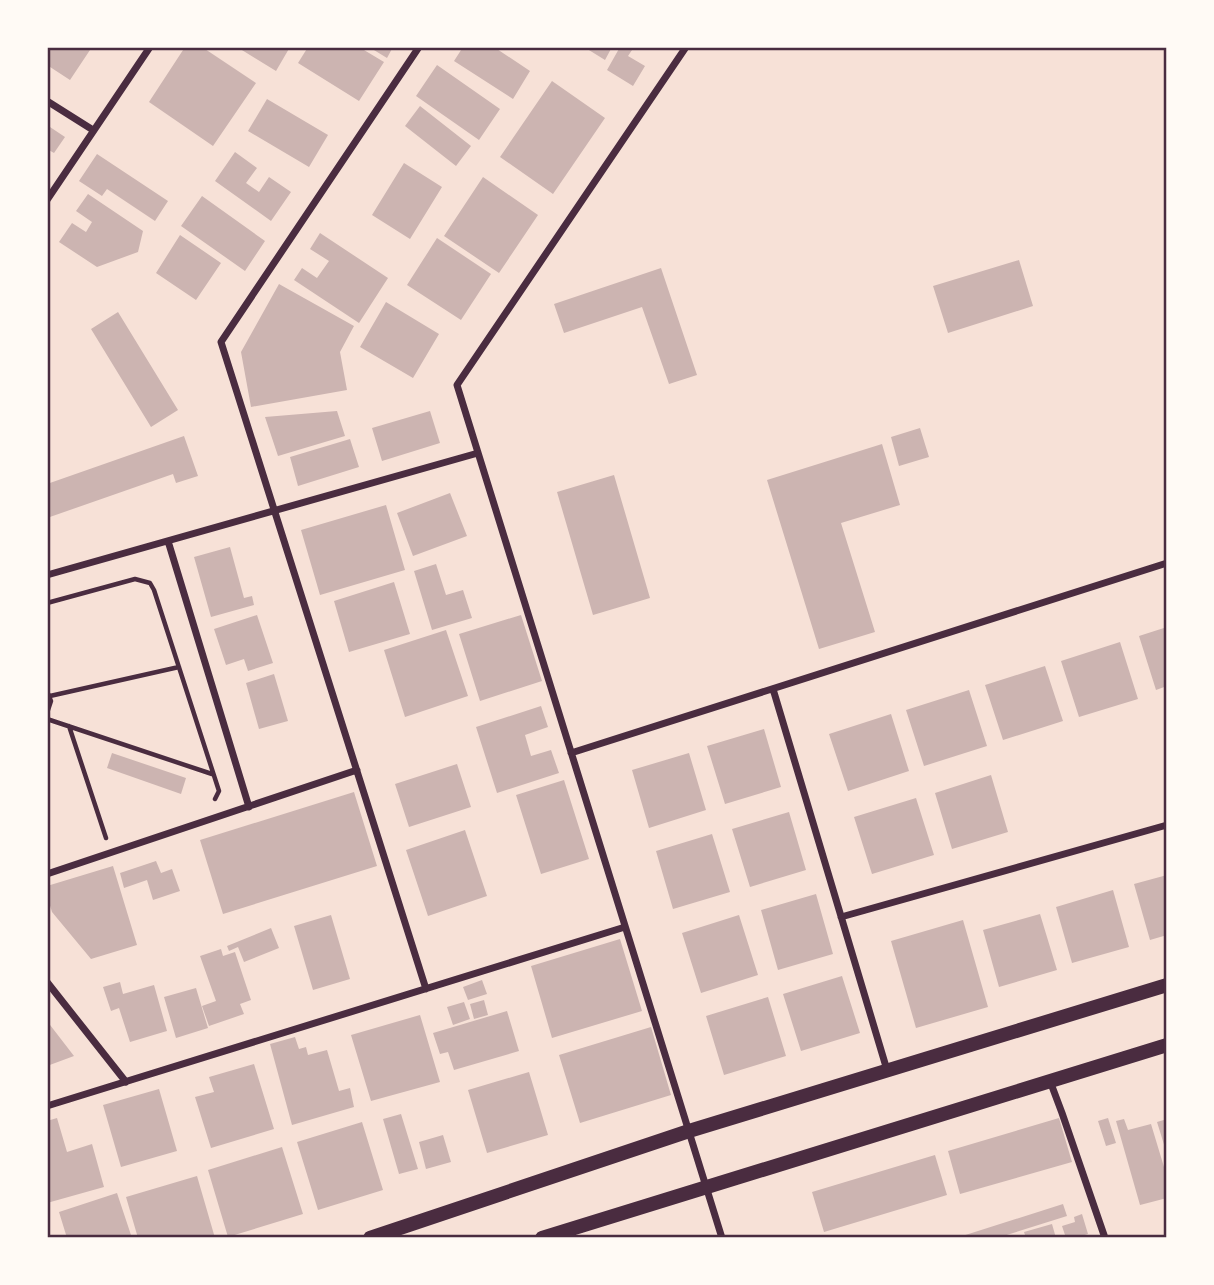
<svg xmlns="http://www.w3.org/2000/svg" width="1214" height="1285" font-family="'Fira Sans',sans-serif">
<style>
.building{fill:#ccb4b1}
.lines{fill:none;stroke-linecap:round;stroke-linejoin:round}
.path{stroke:#4a2c40;stroke-width:4.5}
.minor{stroke:#4a2c40;stroke-width:7}
.secondary{stroke:#4a2c40;stroke-width:14}
.neatline{fill:none;stroke:#4a2c40;stroke-width:2.5}
</style>
<rect width="100%" height="100%" fill="#f7e1d7"/>
<path class="building" d="M47 47H92L70 80 47 65Z
M185 47H202L256 83 213 146 149 102Z
M237 47H290L276 71Z
M308 47H359L384 62 359 101 298 63Z
M369 47H393L387 58Z
M463 47H494L530 71 513 99 454 61Z
M584 47H612L605 60Z
M620 47H634L628 56 645 66 633 86 607 70Z
M437 65 500 109 479 140 416 96Z
M552 81 605 118 553 194 500 157Z
M267 99 328 135 309 167 248 131Z
M420 106 471 146 456 166 405 126Z
M47 125 65 137 54 153 47 149Z
M235 152 257 168 246 183 259 192 269 177 291 192 271 221 215 181Z
M97 154 168 201 155 221 107 189 102 196 79 181Z
M404 163 442 187 410 239 372 215Z
M483 177 538 215 499 273 444 236Z
M88 194 143 231 138 252 97 267 59 242 72 223 86 232 92 222 76 211Z
M202 196 265 241 245 271 181 226Z
M320 233 388 278 359 323 294 280 302 268 317 278 329 261 310 249Z
M180 235 221 263 196 300 156 273Z
M437 238 491 274 461 320 407 285Z
M1019 260 1033 306 948 333 933 286Z
M661 268 697 375 669 384 642 307 564 333 554 304Z
M279 284 354 326 340 352 347 390 251 407 241 352Z
M386 302 439 334 413 378 360 347Z
M118 312 178 410 151 427 91 329Z
M337 411 345 436 278 456 265 417Z
M430 411 440 443 382 461 372 428Z
M920 428 929 457 899 466 891 437Z
M184 436 198 476 176 483 173 474 47 518V484Z
M350 439 359 467 298 486 290 457Z
M882 444 900 505 841 523 875 632 819 649 767 480Z
M614 475 650 598 593 615 557 492Z
M450 493 467 536 413 556 397 513Z
M386 505 405 570 320 595 301 530Z
M230 547 244 598 252 596 254 605 211 617 194 557Z
M436 564 446 595 463 590 472 618 432 630 414 571Z
M394 582 410 634 349 652 334 601Z
M257 615 273 663 248 671 244 659 226 665 214 629Z
M521 615 542 681 480 701 459 634Z
M1167 627V686L1156 690 1139 636Z
M446 630 468 696 405 717 384 650Z
M1120 642 1138 699 1079 717 1061 661Z
M1045 666 1063 721 1003 740 985 685Z
M274 674 288 721 259 729 246 683Z
M969 690 987 746 924 766 906 710Z
M541 706 548 727 525 735 531 756 551 750 559 773 497 793 476 727Z
M891 714 909 771 848 791 829 734Z
M764 729 781 787 725 804 707 746Z
M112 753 186 778 181 794 107 768Z
M689 753 706 810 649 828 632 770Z
M457 764 471 807 409 827 395 784Z
M991 775 1008 832 952 849 935 793Z
M564 780 589 859 541 874 516 795Z
M354 792 377 866 223 914 200 840Z
M916 798 934 855 872 874 854 817Z
M789 812 806 870 750 887 732 829Z
M465 830 487 896 428 916 406 850Z
M712 834 730 892 673 909 656 851Z
M156 861 161 873 172 869 180 891 153 900 147 880 124 888 120 873Z
M113 866 137 945 91 959 52 912 47 896V886Z
M1167 875V935L1150 940 1134 884Z
M1113 890 1129 947 1072 963 1056 907Z
M816 894 833 954 778 970 761 910Z
M1040 914 1057 970 999 987 983 930Z
M331 915 350 979 313 990 294 926Z
M739 915 758 975 701 993 682 933Z
M963 920 988 1007 916 1028 891 941Z
M271 928 279 948 244 962 238 947 229 951 227 946Z
M620 939 642 1011 552 1038 531 966Z
M221 949 223 956 235 952 251 1000 240 1004 244 1014 209 1026 202 1006 216 1001 200 956Z
M842 976 860 1033 801 1051 783 994Z
M482 980 487 994 468 1000 463 987Z
M120 982 123 994 154 985 167 1031 130 1042 119 1008 111 1011 103 987Z
M196 988 208 1028 176 1038 164 997Z
M768 997 786 1056 724 1075 706 1016Z
M484 1000 488 1015 474 1019 470 1004Z
M464 1002 470 1019 453 1025 447 1007Z
M507 1011 519 1051 454 1070 448 1052 440 1054 433 1033Z
M420 1015 440 1082 371 1101 351 1035Z
M47 1021 74 1056 47 1066Z
M651 1027 671 1095 580 1123 559 1055Z
M295 1037 299 1049 306 1047 308 1055 327 1050 339 1091 350 1088 354 1107 292 1125 270 1044Z
M254 1064 274 1129 211 1148 195 1097 214 1092 209 1077Z
M529 1072 548 1135 487 1153 468 1090Z
M159 1089 177 1151 121 1167 103 1105Z
M401 1114 418 1169 399 1174 383 1119Z
M57 1118 67 1152 92 1144 104 1187 47 1203V1121Z
M1059 1118 1072 1162 960 1194 948 1151Z
M1108 1118 1116 1143 1106 1146 1098 1121Z
M1124 1119 1128 1130 1151 1124 1167 1177V1198L1140 1205 1116 1121Z
M1167 1119V1151H1166L1157 1122Z
M362 1122 383 1190 318 1210 297 1142Z
M443 1135 451 1162 426 1169 419 1142Z
M282 1147 303 1214 228 1237 208 1170Z
M935 1155 947 1195 824 1232 812 1192Z
M197 1176 215 1238H138L126 1197Z
M117 1193 132 1238H67L59 1212Z
M1063 1204 1067 1216 997 1238H956Z
M1082 1214 1088 1234 1075 1238H1066L1062 1226 1075 1222 1074 1217Z
M1052 1224 1056 1238H1026L1024 1232Z"/>
<g class="lines">
<path class="path" d="M47 603 135 579 150 583 154 590 219 791 215 799
M47 691 51 701 47 713
M50 696 179 667
M47 719 212 774
M69 726 106 838"/>
<path class="minor" d="M419 47 221 342 426 989
M686 47 457 385 722 1238
M47 101 93 130
M47 200 150 47
M168 541 249 807
M47 575 478 453
M773 689 887 1070
M571 753 1167 563
M47 874 357 770
M841 917 1167 825
M47 982 126 1082
M1050 1081 1062 1113 1105 1238
M47 1106 625 927"/>
<path class="secondary" d="M370 1238 689 1131 1167 985
M542 1238 1167 1045"/>
</g>
<rect width="1214" height="1285" fill="none" stroke="#fffaf5" stroke-width="98"/>
<rect x="49" y="49" width="1116" height="1187" class="neatline"/>
</svg>
